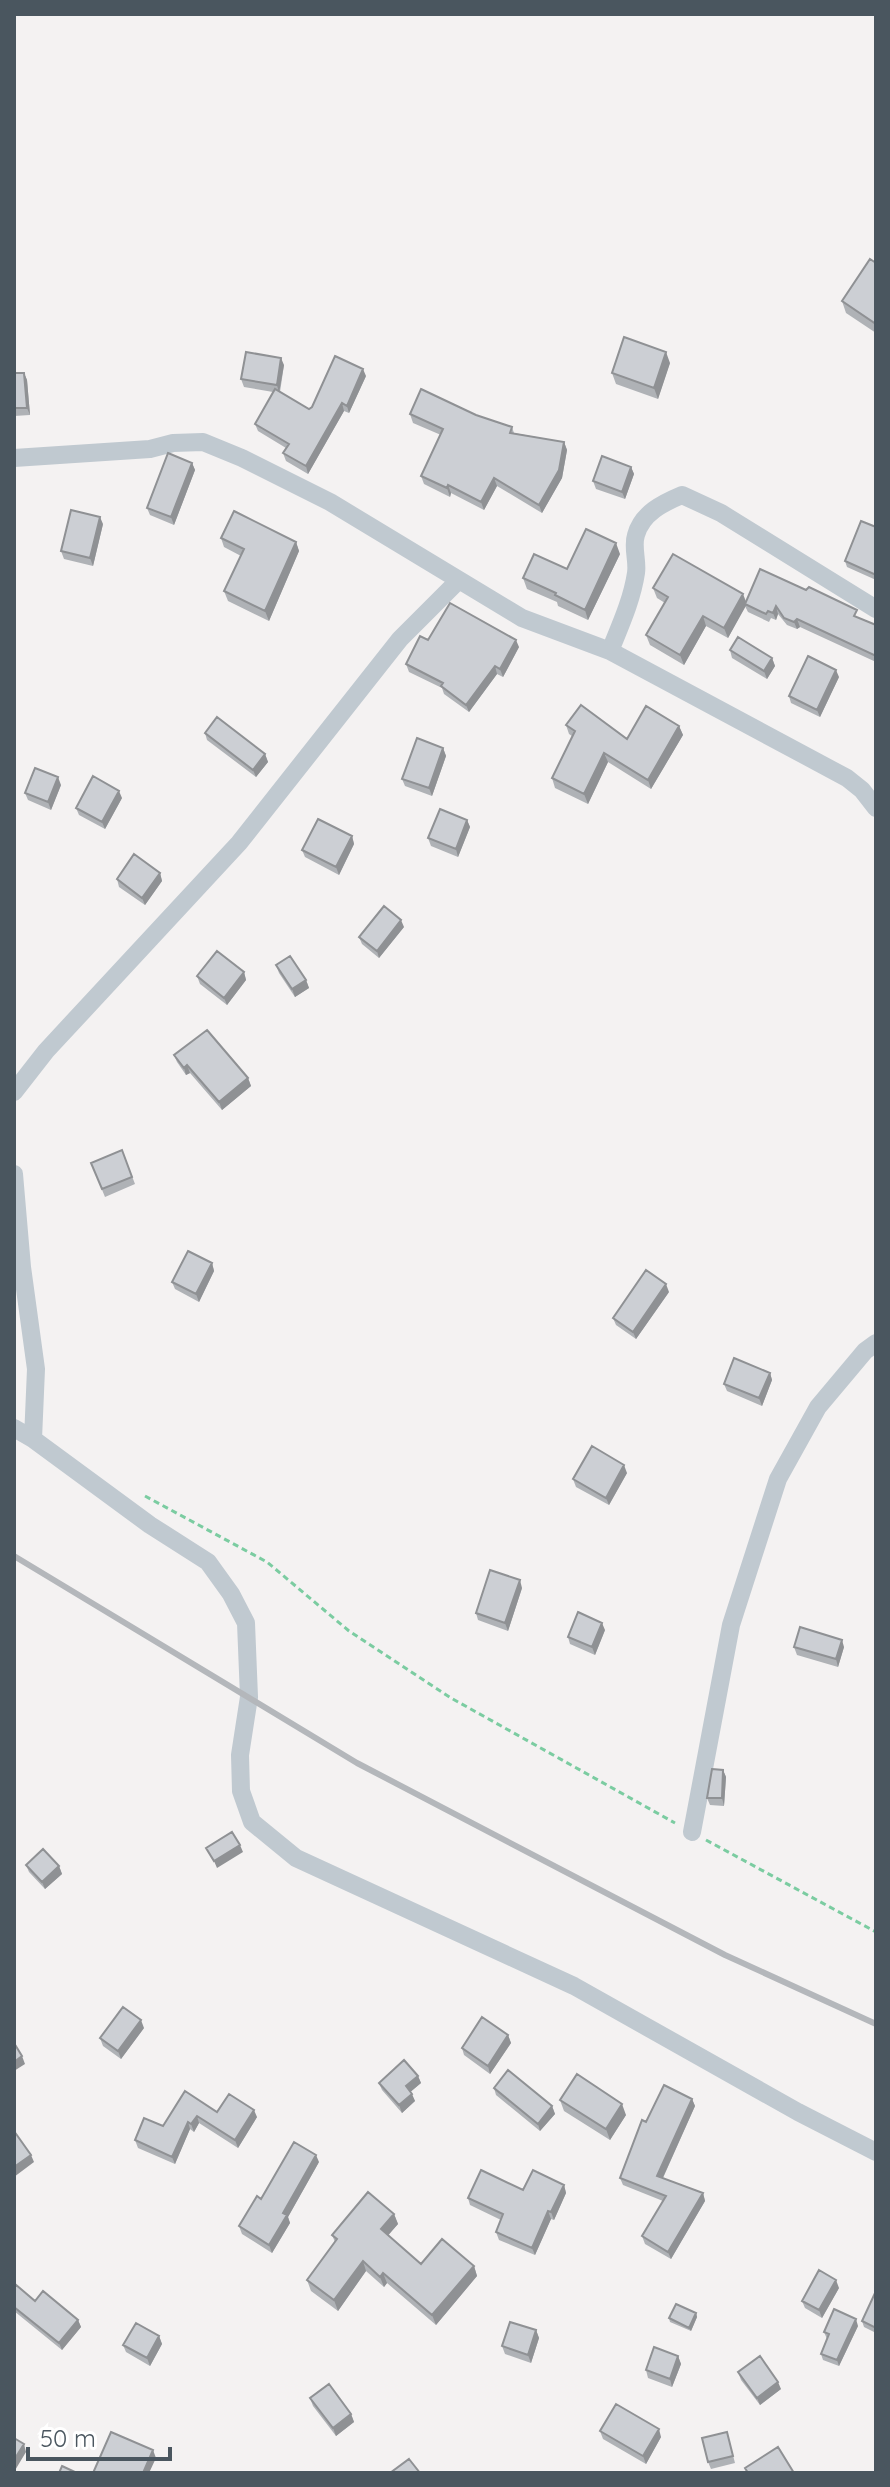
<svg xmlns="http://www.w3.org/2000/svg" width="890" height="2487" font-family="Quicksand,sans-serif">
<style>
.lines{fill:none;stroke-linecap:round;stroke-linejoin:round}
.path{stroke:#7bcca1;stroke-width:3;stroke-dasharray:6 4;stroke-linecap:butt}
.street{stroke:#c0c9d0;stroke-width:18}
.rail{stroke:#b4b7bb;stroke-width:6}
.wall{fill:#afb2b6}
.shaded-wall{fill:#8f9194}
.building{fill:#cccfd4;stroke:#8f9194;stroke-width:2}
</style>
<rect width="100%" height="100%" fill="#f4f2f2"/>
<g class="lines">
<path class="path" d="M145 1496 267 1562 349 1631 451 1698 675 1823
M706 1840 876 1932"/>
<path class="street" d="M14 458 150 449 173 443 203 442 242 458 330 502 522 618 610 651 847 778 862 790 876 808
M610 651C620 626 632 600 636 573 638 561 632 547 636 535 642 513 663 503 682 495L721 513 876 609
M14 1092 46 1051 239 843 400 639 458 581
M14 1174 22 1267 36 1369 33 1439
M14 1428 33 1439 150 1525 208 1562 231 1594 246 1623 249 1697 240 1755 241 1791 252 1822 296 1858 574 1986 798 2112 876 2152
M692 1832 731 1625 778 1479 818 1407 865 1351 876 1343"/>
<path class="rail" d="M14 1556 357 1763 725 1955 876 2024"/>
</g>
<path class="wall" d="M876 263V333L846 313 842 301Z
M670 363 658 399 616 384 612 373Z
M284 365 280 392 309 409 366 376 349 413 344 411 308 474 286 461 283 453 286 448 258 431 255 424 273 392 244 387 241 379Z
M14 373H24L27 380 30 415 14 416Z
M410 414 476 415 512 427 514 433 564 442 567 450 562 478 542 513 497 486 484 510 451 493 450 497 424 484 421 476 441 435 413 423Z
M192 463 195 470 174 525 150 515 147 508Z
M631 467 634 474 625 499 596 489 593 481Z
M103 524 93 566 64 559 61 551Z
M876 527V580L847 567 845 561Z
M221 538 296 542 299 551 269 621 228 601 224 591 241 556 224 547Z
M620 554 588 620 558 606 557 602 527 589 523 578 567 569Z
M653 588 859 618 876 625V662L800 627 797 629 787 625 778 614 776 620 771 618 769 622 748 612 745 606 728 638 706 626 684 665 650 645 646 635 665 603 657 598Z
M428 640 519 647 503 677 497 674 469 712 444 694 442 688 409 672 406 664Z
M730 650 772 658 775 666 767 679 732 658Z
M839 677 820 717 791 703 789 696Z
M566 725 627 739 679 726 683 735 651 789 608 762 588 804 555 788 552 778 572 736 569 734Z
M205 733 265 754 268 762 256 777 207 740Z
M443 748 446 756 432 796 405 786 402 779Z
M61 785 51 810 28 800 25 793Z
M122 798 105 829 79 815 76 808Z
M467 820 470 827 458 857 431 846 428 838Z
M352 836 354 844 339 875 305 857 302 850Z
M160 873 162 881 145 905 119 887 117 879Z
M404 927 379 958 362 944 359 937Z
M276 965 306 980 309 988 295 997 279 973Z
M244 972 246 980 227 1005 200 984 197 976Z
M174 1055 248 1078 251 1086 222 1110 190 1073 186 1075 177 1062Z
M122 1150 135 1184 105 1197 91 1163Z
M212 1263 214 1271 199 1302 175 1289 172 1282Z
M669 1292 636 1339 616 1325 613 1318Z
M770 1373 772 1380 762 1406 727 1391 724 1384Z
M627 1473 609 1505 576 1487 573 1479Z
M522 1588 508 1631 478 1620 476 1613Z
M605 1630 595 1655 570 1644 568 1637Z
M794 1647H844L838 1667 797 1655Z
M723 1770 726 1777 724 1806 710 1805 707 1798Z
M26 1865 59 1866 62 1874 45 1889 29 1872Z
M144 2028 121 2059 103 2046 100 2038Z
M508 2035 511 2043 490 2074 464 2055 462 2048Z
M418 2076 421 2083 410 2092 415 2101 402 2113 382 2090 379 2083Z
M494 2088 552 2106 555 2114 540 2131 496 2095Z
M185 2091 217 2112 257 2117 238 2148 199 2123 194 2132 190 2129 175 2164 138 2148 135 2140 163 2126Z
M692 2099 695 2106 663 2178 703 2193 705 2201 671 2259 645 2244 642 2236 663 2201 623 2185 620 2178 646 2122Z
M560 2100 626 2115 610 2140 564 2111Z
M319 2162 288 2217 290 2223 272 2253 242 2234 239 2226 261 2199Z
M564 2185 566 2193 554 2220 551 2219 535 2255 499 2240 496 2232 501 2220 470 2205 468 2198Z
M394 2214 398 2224 388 2235 421 2264 474 2266 477 2276 436 2325 387 2283 384 2287 366 2271 338 2311 311 2291 307 2280 335 2242 332 2235Z
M14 2285 35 2301 78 2320 81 2327 62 2350 14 2311Z
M839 2288 822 2318 805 2308 802 2301Z
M876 2294V2333L864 2327 862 2321Z
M696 2313 697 2317 691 2331 670 2322 669 2318Z
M858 2326 839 2366 823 2360 821 2354 827 2339 824 2332Z
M536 2330 539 2338 531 2363 505 2354 502 2346Z
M159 2336 162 2344 150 2366 126 2352 123 2345Z
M678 2356 681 2364 672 2387 648 2378 646 2370Z
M738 2372 781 2389 760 2405 741 2380Z
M310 2398 351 2414 354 2422 336 2436 313 2406Z
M600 2431 661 2437 646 2464 603 2439Z
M727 2432 735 2463 711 2469 708 2462Z"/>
<path class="shaded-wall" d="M666 352 670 363 658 399 654 388Z
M281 358 284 365 279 393 277 385Z
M363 369 366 376 349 413 347 406Z
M24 373 27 380 30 415 27 408Z
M342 403 344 411 308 474 306 466Z
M564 442 567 450 562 478 542 513 539 505Z
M192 463 195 470 174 525 171 517Z
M631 467 634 474 625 499 622 492Z
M494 478 497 486 484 510 481 502Z
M448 485 451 493 450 497 447 488Z
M100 517 103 524 93 566 90 558Z
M296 542 299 551 269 621 265 611Z
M616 543 620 554 588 620 585 610Z
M743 594 747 604 728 638 724 628Z
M776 606 778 614 776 620 773 613Z
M703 616 706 626 684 665 680 655Z
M797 619 800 627 797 629 794 622Z
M516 640 519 647 503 677 500 669Z
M772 658 775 666 767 679 764 671Z
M495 666 497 674 469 712 466 705Z
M836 670 839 677 820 717 817 710Z
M679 726 683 735 651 789 648 780Z
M443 748 446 756 432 796 429 788Z
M604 753 608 762 588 804 584 794Z
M265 754 268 762 256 777 253 770Z
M58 777 61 785 51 810 48 802Z
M119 791 122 798 105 829 102 822Z
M467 820 470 827 458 857 456 849Z
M352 836 354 844 339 875 336 867Z
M160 873 162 881 145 905 142 898Z
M401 920 404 927 379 958 377 951Z
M244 972 246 980 227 1005 224 998Z
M306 980 309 988 295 997 292 989Z
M187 1065 190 1073 186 1075 184 1068Z
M248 1078 251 1086 222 1110 219 1102Z
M212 1263 214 1271 199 1302 196 1294Z
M666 1284 669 1292 636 1339 633 1332Z
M770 1373 772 1380 762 1406 759 1398Z
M624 1465 627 1473 609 1505 606 1498Z
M520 1580 522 1588 508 1631 505 1623Z
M602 1623 605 1630 595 1655 592 1647Z
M842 1640 844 1647 838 1667 836 1659Z
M723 1770 726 1777 724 1806 722 1798Z
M240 1845 243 1852 217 1868 214 1861Z
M59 1866 62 1874 45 1889 42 1882Z
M141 2020 144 2028 121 2059 118 2051Z
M508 2035 511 2043 490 2074 488 2066Z
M22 2056 25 2064 14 2071V2062Z
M418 2076 421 2083 408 2094 406 2086Z
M412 2094 415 2101 402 2113 399 2105Z
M692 2099 695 2106 660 2184 657 2176Z
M622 2104 626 2115 610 2140 606 2129Z
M552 2106 555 2114 540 2131 538 2124Z
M254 2110 257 2117 238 2148 235 2140Z
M197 2116 199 2123 194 2132 191 2124Z
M188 2122 190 2129 175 2164 172 2157Z
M31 2155 34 2162 14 2177V2167Z
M316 2155 319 2162 288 2217 290 2223 272 2253 269 2245 283 2213Z
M564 2185 566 2193 554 2220 551 2212Z
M703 2193 705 2201 671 2259 668 2252Z
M548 2211 551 2219 535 2255 532 2248Z
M394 2214 398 2224 385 2239 381 2229Z
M363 2261 366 2271 338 2311 334 2300Z
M474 2266 477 2276 436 2325 432 2315Z
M383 2273 387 2283 384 2287 380 2277Z
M836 2280 839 2288 822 2318 819 2310Z
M696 2313 697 2317 691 2331 689 2328Z
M856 2319 858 2326 839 2366 837 2360Z
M78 2320 81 2327 62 2350 59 2343Z
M536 2330 539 2338 531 2363 528 2355Z
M159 2336 162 2344 150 2366 147 2358Z
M678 2356 681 2364 672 2387 670 2379Z
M778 2382 781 2389 760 2405 757 2398Z
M351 2414 354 2422 336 2436 333 2428Z
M659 2429 661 2437 646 2464 643 2456Z
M24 2444 26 2452 14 2472V2460Z
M153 2450 156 2458 149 2473H143Z"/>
<path class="building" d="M870 259 876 263V324L842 301Z
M624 337 666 352 654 388 612 373Z
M246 352 281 358 277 385 241 379Z
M335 356 363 369 347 406 342 403 306 466 283 453 289 444 255 424 275 389 309 409 312 407Z
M14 373H24L27 408H14Z
M421 389 476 415 512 427 510 433 564 442 559 470 539 505 494 478 481 502 448 485 447 488 421 476 443 429 410 414Z
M168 453 192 463 171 517 147 508Z
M602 456 631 467 622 492 593 481Z
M71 510 100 517 90 558 61 551Z
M234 511 296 542 265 611 224 591 244 549 221 538Z
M861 521 876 527V575L845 561Z
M586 529 616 543 585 610 555 595 556 593 523 578 534 554 567 569Z
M673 554 743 594 724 628 703 616 680 655 646 635 668 597 653 588Z
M760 569 806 590 809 587 857 610 854 616 876 625V656L797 619 794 622 784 618 776 606 773 613 768 611 766 614 745 604Z
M450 603 516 640 500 669 495 666 466 705 441 686 443 683 406 664 420 636 428 640Z
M738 637 772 658 764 671 730 650Z
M808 656 836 670 817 710 789 696Z
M581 705 627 739 646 706 679 726 648 780 604 753 584 794 552 778 575 731 566 725Z
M217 717 265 754 253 770 205 733Z
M417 738 443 748 429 788 402 779Z
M35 768 58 777 48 802 25 793Z
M93 776 119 791 102 822 76 808Z
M440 809 467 820 456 849 428 838Z
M318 819 352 836 336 867 302 850Z
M134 854 160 873 142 898 117 879Z
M384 906 401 920 377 951 359 937Z
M217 951 244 972 224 998 197 976Z
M290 956 306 980 292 989 276 965Z
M207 1030 248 1078 219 1102 187 1065 184 1068 174 1055Z
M122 1150 132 1177 102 1189 91 1163Z
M188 1251 212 1263 196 1294 172 1282Z
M646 1270 666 1284 633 1332 613 1318Z
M734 1358 770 1373 759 1398 724 1384Z
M592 1446 624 1465 606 1498 573 1479Z
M490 1570 520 1580 505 1623 476 1613Z
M578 1612 602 1623 592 1647 568 1637Z
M800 1627 842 1640 836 1659 794 1647Z
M712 1769 723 1770 722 1798H707Z
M232 1832 240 1845 214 1861 206 1848Z
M43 1849 59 1866 42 1882 26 1865Z
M123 2007 141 2020 118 2051 100 2038Z
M482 2017 508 2035 488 2066 462 2048Z
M14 2043 22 2056 14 2062Z
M404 2060 418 2076 406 2086 412 2094 399 2105 379 2083Z
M508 2070 552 2106 538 2124 494 2088Z
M577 2074 622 2104 606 2129 560 2100Z
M664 2085 692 2099 657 2176 703 2193 668 2252 642 2236 666 2196 620 2178 642 2120 646 2122Z
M185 2091 217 2112 229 2094 254 2110 235 2140 197 2116 191 2124 188 2122 172 2157 135 2140 144 2118 163 2126Z
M14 2131 31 2155 14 2167Z
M294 2142 316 2155 283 2213 287 2215 269 2245 239 2226 257 2196 261 2199Z
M481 2170 523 2190 533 2170 564 2185 551 2212 548 2211 532 2248 496 2232 503 2214 468 2198Z
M368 2192 394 2214 381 2229 421 2264 442 2239 474 2266 432 2315 383 2273 380 2277 363 2261 334 2300 307 2280 337 2239 332 2235Z
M819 2270 836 2280 819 2310 802 2301Z
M15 2284 35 2301 43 2291 78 2320 59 2343 14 2307Z
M875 2293 876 2294V2328L862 2321Z
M676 2304 696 2313 689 2328 669 2318Z
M834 2309 856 2319 837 2360 821 2354 829 2334 824 2332Z
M510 2322 536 2330 528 2355 502 2346Z
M136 2323 159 2336 147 2358 123 2345Z
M654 2347 678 2356 670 2379 646 2370Z
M760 2356 778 2382 757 2398 738 2372Z
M329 2384 351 2414 333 2428 310 2398Z
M616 2404 659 2429 643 2456 600 2431Z
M111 2432 153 2450 143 2473H93Z
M727 2432 733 2456 708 2462 702 2438Z
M14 2438 24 2444 14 2460Z
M778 2447 794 2473H748L745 2468Z
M409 2459 420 2473H390Z
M62 2466 77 2473H59Z"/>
<rect width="890" height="2487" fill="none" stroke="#4a565f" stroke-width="32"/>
<path d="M28 2447v12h142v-12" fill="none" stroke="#4a565f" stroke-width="4"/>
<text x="40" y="2447" font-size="24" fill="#4a565f" stroke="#ffffff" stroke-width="6" paint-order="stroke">50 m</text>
</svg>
